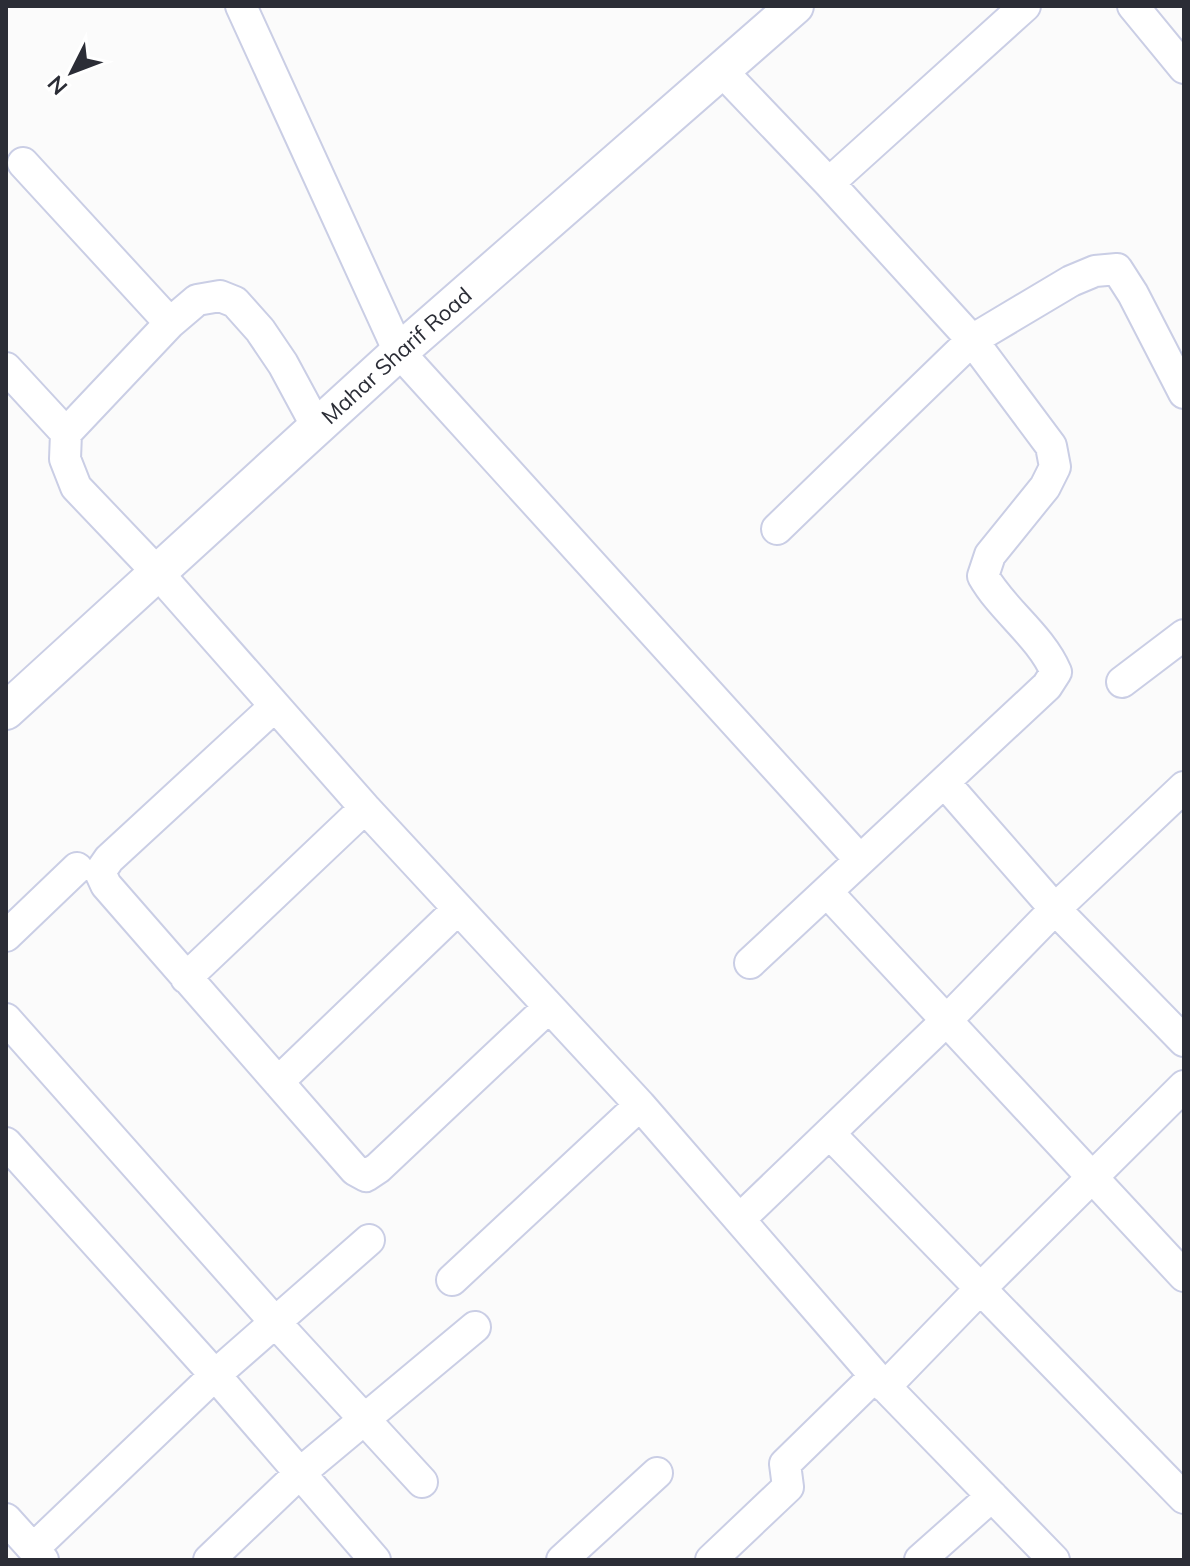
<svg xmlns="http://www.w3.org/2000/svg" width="1190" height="1566" font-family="Mulish,sans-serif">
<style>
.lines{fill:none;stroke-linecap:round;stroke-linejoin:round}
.minor-casing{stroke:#cacee5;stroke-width:34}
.major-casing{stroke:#cacee5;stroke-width:40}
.minor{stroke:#fff;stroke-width:30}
.major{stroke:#fff;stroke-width:36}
.labels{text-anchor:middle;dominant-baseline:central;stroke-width:8;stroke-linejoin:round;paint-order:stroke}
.street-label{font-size:22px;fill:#2b2d36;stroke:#fff}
</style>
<rect width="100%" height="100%" fill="#fbfbfb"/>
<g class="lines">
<g class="minor-casing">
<path id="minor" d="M241 6 399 352 860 860
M1133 6 1184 68
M721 70 829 183 1025 6
M23 163 170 323
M6 368 66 433
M317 427 283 364 260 330 235 302 220 296 197 300 170 323 66 433 65 459 76 487 157 572 365 808 640 1105 875 1376 1054 1560
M777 529 972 340 1071 281 1095 271 1117 269 1133 294 1184 393
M1122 682 1184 635
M275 706 109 859 100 872 106 885 355 1170 366 1176 378 1168 549 1007
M944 782 1055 909 1184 1041
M828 893 1184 1276
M6 936 77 868
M750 963 1047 686 1056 672C1040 635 1003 611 983 576L990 555 1045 487 1055 467 1051 446 972 340 829 183
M186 978 365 808
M6 1019 275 1322 422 1482
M278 1082 458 909
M830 1134 1184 1498
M6 1143 215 1375 375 1560
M740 1219 946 1021 1055 909 1184 787
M452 1280 640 1105
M885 1387 979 1290 1184 1086
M6 1519 43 1560
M33 1549 215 1375 369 1240
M209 1560 300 1473 475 1327
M562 1560 657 1473
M711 1560 788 1487 785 1464 875 1376
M920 1560 992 1496"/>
</g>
<g class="major-casing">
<g id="major">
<path id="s1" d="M6 711 399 352 795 6"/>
</g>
</g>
<use href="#minor" class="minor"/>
<use href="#major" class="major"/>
</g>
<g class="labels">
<g class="street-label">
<text stroke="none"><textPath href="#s1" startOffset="528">Mahar Sharif Road</textPath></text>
</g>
</g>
<rect width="1190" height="1566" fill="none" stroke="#2b2d36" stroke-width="16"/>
<g transform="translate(72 72) rotate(228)" stroke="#ffffff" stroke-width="6" paint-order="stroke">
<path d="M0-6L14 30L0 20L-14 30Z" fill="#2b2d36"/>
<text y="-12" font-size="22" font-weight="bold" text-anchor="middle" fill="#2b2d36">N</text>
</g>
</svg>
